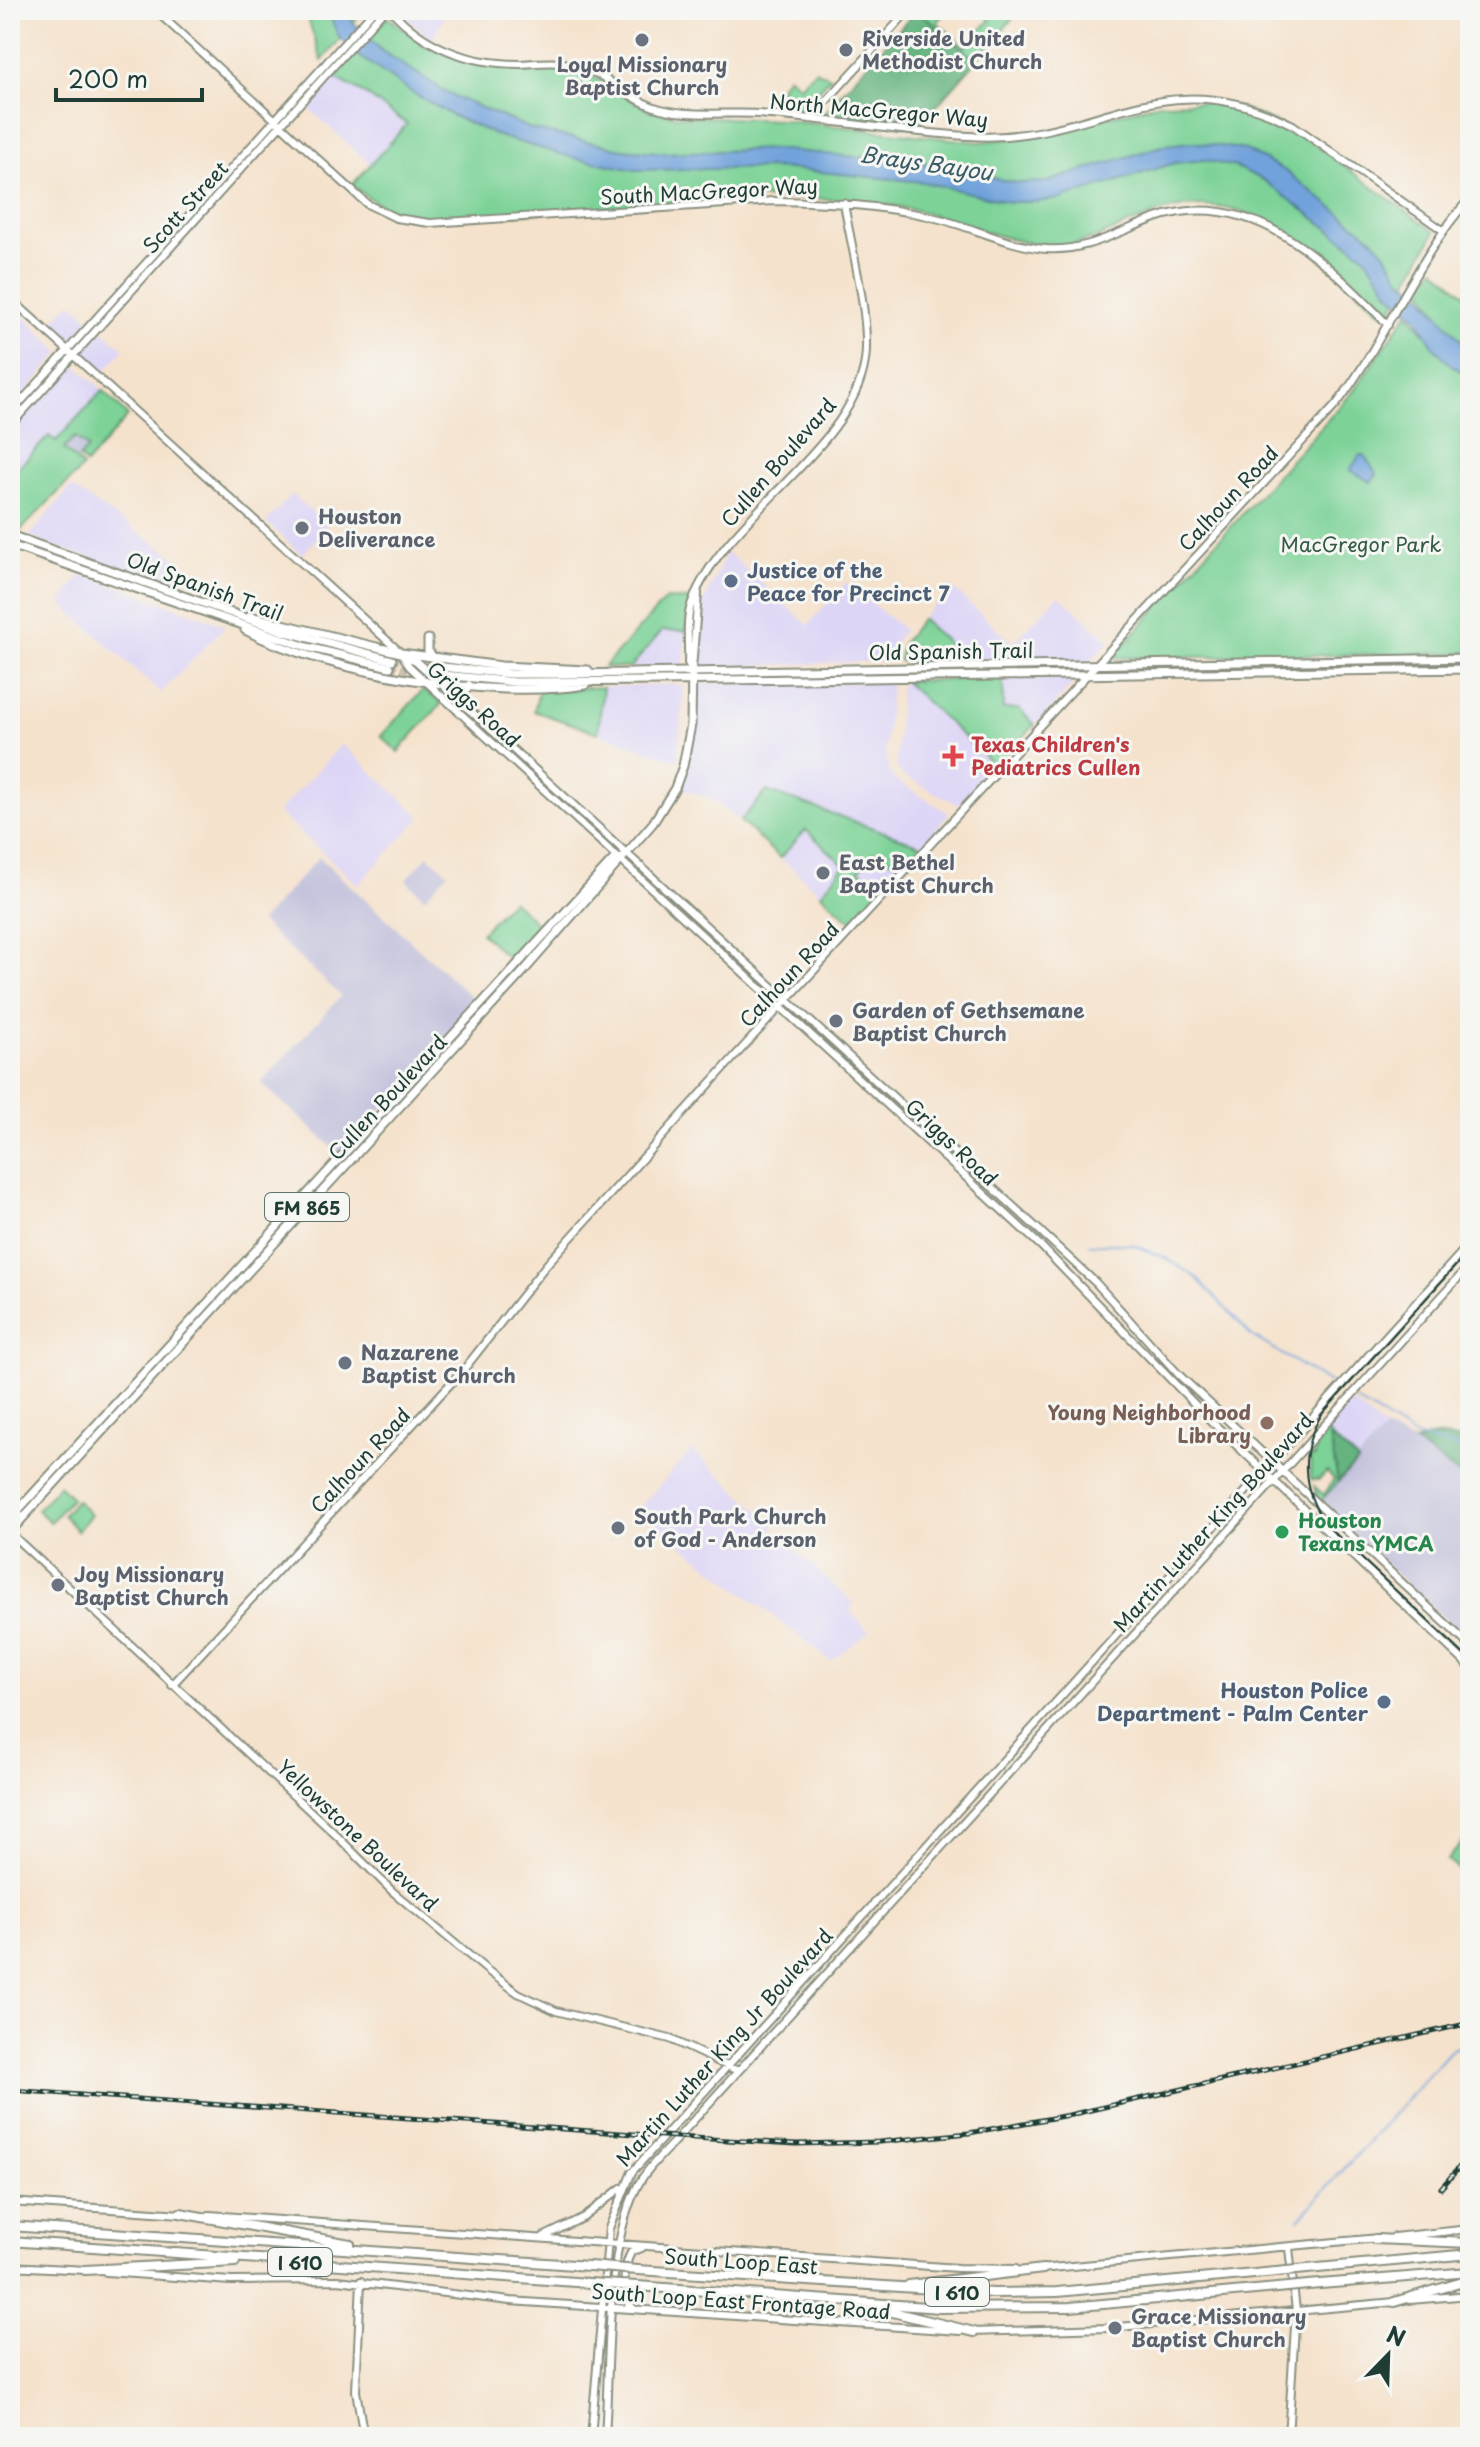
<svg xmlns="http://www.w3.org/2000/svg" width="1480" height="2447" font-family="'Playpen Sans',sans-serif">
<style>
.built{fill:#ddd5f6}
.industrial{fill:#c2c1dc}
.green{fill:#7cd297;stroke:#4e8866;stroke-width:2}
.forest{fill:#65b480;stroke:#42785a;stroke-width:2}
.water{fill:#71a2db;stroke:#487088;stroke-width:2}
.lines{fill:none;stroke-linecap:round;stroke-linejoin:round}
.stream{stroke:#71a2db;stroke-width:2}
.primary-tunnel{stroke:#cac1ae;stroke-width:7;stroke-dasharray:7 3.5;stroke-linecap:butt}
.secondary-casing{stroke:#8a9080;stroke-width:10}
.primary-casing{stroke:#8a9080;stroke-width:11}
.highway-casing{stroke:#8a9080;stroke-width:12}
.secondary{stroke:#fff;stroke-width:6}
.primary{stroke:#fff;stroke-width:7}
.highway{stroke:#fff;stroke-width:8}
.tram{stroke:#1f3d34;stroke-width:2}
.rail-casing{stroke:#1f3d34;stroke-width:5}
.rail{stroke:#f6f6f2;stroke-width:2;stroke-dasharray:6;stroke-linecap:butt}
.highway-bridge-casing{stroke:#8a9080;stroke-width:12;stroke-linecap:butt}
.highway-bridge{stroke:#fff;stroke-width:8}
.worship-dot{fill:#6b7280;stroke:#f6f6f2;stroke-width:3}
.service-dot{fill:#5c6f8a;stroke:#f6f6f2;stroke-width:3}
.health-dot{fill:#e0444e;stroke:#f6f6f2;stroke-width:3}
.education-dot{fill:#8d6e63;stroke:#f6f6f2;stroke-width:3}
.leisure-dot{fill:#2e9e5b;stroke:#f6f6f2;stroke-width:3}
.labels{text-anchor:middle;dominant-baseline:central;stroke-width:6;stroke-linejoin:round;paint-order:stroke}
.shield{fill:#f6f6f2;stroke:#60746d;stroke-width:2}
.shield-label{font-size:18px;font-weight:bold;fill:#1f3d34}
.worship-label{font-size:20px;font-weight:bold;fill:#5b616d;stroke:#f6f6f2;text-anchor:start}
.street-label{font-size:20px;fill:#1f3d34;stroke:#f6f6f2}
.park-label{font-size:20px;fill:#325b48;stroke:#f6f6f2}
.service-label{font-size:20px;font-weight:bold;fill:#4e5e75;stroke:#f6f6f2;text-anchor:start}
.health-label{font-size:20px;font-weight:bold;fill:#be3a42;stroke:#f6f6f2;text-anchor:start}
.education-label{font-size:20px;font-weight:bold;fill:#785e54;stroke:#f6f6f2;text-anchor:end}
.leisure-label{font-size:20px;font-weight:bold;fill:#27864d;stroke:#f6f6f2;text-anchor:start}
.water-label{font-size:22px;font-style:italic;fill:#385b66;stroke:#f6f6f2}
</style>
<rect width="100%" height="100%" fill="#f6f6f2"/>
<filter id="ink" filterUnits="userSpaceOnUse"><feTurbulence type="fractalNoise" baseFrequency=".0125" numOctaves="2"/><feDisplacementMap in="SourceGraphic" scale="16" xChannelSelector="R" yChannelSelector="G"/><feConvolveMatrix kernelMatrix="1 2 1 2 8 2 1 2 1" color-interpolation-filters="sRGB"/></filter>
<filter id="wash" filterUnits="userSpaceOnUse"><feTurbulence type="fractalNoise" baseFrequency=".006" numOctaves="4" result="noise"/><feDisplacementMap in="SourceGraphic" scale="32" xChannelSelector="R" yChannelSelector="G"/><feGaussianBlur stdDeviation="1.8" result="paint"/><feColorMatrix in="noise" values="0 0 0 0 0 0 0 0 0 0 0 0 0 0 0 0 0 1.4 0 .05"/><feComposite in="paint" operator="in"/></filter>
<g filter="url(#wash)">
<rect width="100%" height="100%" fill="#f5e2cc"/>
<path class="built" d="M397 10H448L432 40Z
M332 76 365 94 408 124 370 164 306 106Z
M71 302 91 320 71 341 65 342 48 326Z
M21 313 60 353 10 410V364L20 353 10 344V325Z
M101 329 124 349 102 375 81 354Z
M70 364 76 366 103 390 55 442 49 436 10 476V430Z
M71 487 184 563 172 587 29 537Z
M292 494 327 526 302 555 266 522Z
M727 552 808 625 846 582 904 630 896 640 891 661 700 667 701 607Z
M82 574 195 614 225 626 161 693 61 603Z
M951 587 1013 643 1059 595 1110 641 1090 661 959 663 957 651 921 619Z
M662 631H686L684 666 630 668Z
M1066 678 1072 680 1071 686 1035 725 1019 710H1003V679Z
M904 681 995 766 959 805 903 776 896 766 900 687Z
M886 682 891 686 885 753 890 772 895 780 949 813 924 846 767 791 740 821 713 800 681 788 693 750 701 684Z
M675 684 684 687 678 761 598 733 603 687Z
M342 744 421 817 358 885 278 812Z
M806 830 845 865 821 894 780 858Z
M873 853 905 865 882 891 859 870Z
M1351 1401 1385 1429 1358 1461 1325 1431Z
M692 1450 775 1525 772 1529 854 1604 850 1610 869 1632 831 1661 637 1510Z"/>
<path class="industrial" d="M75 437 88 448 77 461 63 449Z
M428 855 448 873 425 898 406 880Z
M319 857 478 1003 340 1154 261 1083 341 996 260 922Z
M1385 1429 1414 1442 1470 1479V1642L1319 1503Z"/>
<path class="green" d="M305 10H364L322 61Z
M917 10H947L937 22 965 47 990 20 980 10H1020L917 128 824 114Z
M388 17 425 46 462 61 493 67 568 68 598 79 648 110 678 116 782 120 979 142 1043 135 1159 103 1209 102 1242 108 1297 132 1435 232 1390 313H1382C1317 255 1247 178 1150 216 1119 227 1085 247 1052 246 1004 243 957 219 910 209 862 199 813 198 764 198L425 220C395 214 375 205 352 185L407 124 365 94 332 76Z
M815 70 831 77 798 112H776L781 85 788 76 800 86Z
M1435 268 1470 299V353L1456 340 1421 287Z
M1408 313C1430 335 1439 362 1470 376V653L1115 658 1113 656 1352 393Z
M103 390 128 416 86 464 79 458 88 448 75 437 64 449 83 467 20 531 10 530V476L49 436 56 441Z
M666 599 690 600 686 631H662L630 668 604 667Z
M921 619 957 651 959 663 899 661 902 644Z
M1003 679V709H1019L1035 725 995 766 904 681Z
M603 687 598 733 534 711 539 691Z
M423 690 442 703 398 752 381 736Z
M767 791 924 846 905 865 873 853 859 870 882 891 851 921 821 894 844 865 806 830 780 858 740 821Z
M512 900 543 929 512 962 481 933Z
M1325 1431 1330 1436 1338 1482 1319 1503 1314 1486 1324 1495 1334 1479 1327 1472 1319 1480 1311 1479 1310 1456 1315 1457 1316 1441Z
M59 1485 72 1498 50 1522 37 1510Z
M76 1500 91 1515 77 1531 63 1515Z
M1470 1833V1880L1447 1860Z"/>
<path class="forest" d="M917 10 977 60 918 127 851 116 833 102Z
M1330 1436 1358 1461 1338 1482Z
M1436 1436 1470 1441 1468 1481 1414 1442Z"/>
<path class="water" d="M328 10H346L349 18 382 51 451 95 531 129 622 149 667 153 773 149 930 164 1016 183 1047 182 1165 145 1193 142 1246 150 1284 170 1371 237 1384 251 1401 279 1419 291 1470 351V376L1451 365 1433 346 1417 318 1390 293 1365 256 1262 179 1236 167 1204 160 1175 163 1060 199 1036 202H1009L923 182 780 168 635 170 574 158 498 136 455 117 411 92 359 56 338 36Z
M1360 455H1364L1377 475 1371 482 1350 470Z"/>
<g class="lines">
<path class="stream" d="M1088 1244H1131L1166 1258 1196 1277 1252 1336 1333 1385
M1355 1400 1418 1438 1470 1450
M1299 2219 1452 2049 1470 2042"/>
</g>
</g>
<g filter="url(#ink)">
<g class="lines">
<path class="primary-tunnel" d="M392 660 432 666
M390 667 443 675"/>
<g class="secondary-casing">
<path id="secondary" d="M155 10 367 204 396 218 430 223 774 201C828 202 882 205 936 218 972 227 1009 246 1046 249 1087 252 1119 231 1156 218 1251 186 1327 262 1388 325
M391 10C425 48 470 64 521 64 539 63 557 61 575 65 607 73 629 101 661 109 692 117 726 112 758 114 829 119 899 132 969 136 1097 145 1157 56 1293 125L1444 231
M810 119 909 10
M10 298 401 653 416 661 1039 1230 1096 1283 1179 1375 1470 1646
M10 414 374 10
M10 426 384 10
M403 656 409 666 1041 1246 1212 1422 1470 1667
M692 670 688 663C689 645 685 620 692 602 724 516 852 450 865 361 871 320 851 247 844 203
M692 670 698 593
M10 1533 336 1835 392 1891 488 1971 518 1993 556 2011 670 2039 738 2071
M172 1685 465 1368 547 1264 736 1055 1336 405C1386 340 1415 259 1470 198
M10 2202 182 2214
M209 2215 958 2268 1016 2269
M543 2237 584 2217 621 2188
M1394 2237 1470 2229
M10 2266 87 2270
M1040 2269 1379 2238
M106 2272 231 2281 338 2280 510 2301 960 2331
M361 2281 356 2391 364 2437
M1410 2300 1470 2295
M634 2309C620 2298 623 2265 632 2251L642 2248
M971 2332 1108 2328 1395 2302
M591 2437 609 2228 632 2172 1470 1243
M605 2437C610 2366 605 2252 636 2189 646 2168 666 2151 682 2133L1470 1265
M1288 2437 1296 2311 1289 2248"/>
</g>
<g class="primary-casing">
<path id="primary" d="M10 535 283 631 392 660
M10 545 307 647 390 667
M250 616 401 653 501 666 588 670
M245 630C328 674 492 700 585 685
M428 639V651L434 658
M432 666 511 674H571L1470 658
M443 675 515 682 662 681 1470 669
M466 706 463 695 469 685
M10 1519 612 861 621 858
M10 1532 523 972 653 823 675 788 683 766 691 725 692 670"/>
</g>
<g class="highway-casing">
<path id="highway" d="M180 2213 350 2244
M10 2226 589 2266
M1375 2239 1470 2243
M10 2241 589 2283
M1307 2269 1470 2254
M85 2270 235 2262
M638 2270 994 2293 1057 2292 1276 2272
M909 2285 1043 2269
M1308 2285 1470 2272
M637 2286 940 2308 1070 2307 1277 2288
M1394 2302 1470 2280
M872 2307 974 2332"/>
</g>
<use href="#secondary" class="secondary"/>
<use href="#primary" class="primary"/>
<use href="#highway" class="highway"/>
<path class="tram" d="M1470 1250 1322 1414C1299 1450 1301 1490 1326 1525L1470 1660"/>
<g class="rail-casing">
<path id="rail" d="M10 2090 677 2137 796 2144 879 2142 969 2133 1069 2115 1470 2023
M1441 2188 1470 2155"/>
</g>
<use href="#rail" class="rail"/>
<g class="highway-bridge-casing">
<path id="highway-bridge" d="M589 2266 638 2270
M1276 2272 1307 2269
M589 2283 637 2286
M1277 2288 1308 2285"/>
</g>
<use href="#highway-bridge" class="highway-bridge"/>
</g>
</g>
<g class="worship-dot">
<circle cx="642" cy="40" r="8"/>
<circle cx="846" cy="50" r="8"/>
<circle cx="302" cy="528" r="8"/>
<circle cx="823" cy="873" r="8"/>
<circle cx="836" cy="1021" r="8"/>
<circle cx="345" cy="1363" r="8"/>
<circle cx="618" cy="1528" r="8"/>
<circle cx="58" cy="1585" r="8"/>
<circle cx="1115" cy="2328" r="8"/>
</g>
<g class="service-dot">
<circle cx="731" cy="581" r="8"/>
<circle cx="1384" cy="1702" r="8"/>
</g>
<path class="health-dot" d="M949 744h8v8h8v8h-8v8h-8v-8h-8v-8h8z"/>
<circle class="education-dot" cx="1267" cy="1423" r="8"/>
<circle class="leisure-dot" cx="1282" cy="1532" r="8"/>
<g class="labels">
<g class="shield">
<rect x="265" y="1193" width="84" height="28" rx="6"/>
<rect x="268" y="2248" width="64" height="28" rx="6"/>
<rect x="925" y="2278" width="64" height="28" rx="6"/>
</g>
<g class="shield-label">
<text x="307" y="1207">FM 865</text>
<text x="300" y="2262">I 610</text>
<text x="957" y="2292">I 610</text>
</g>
<g class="worship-label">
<text x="862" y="38">Riverside United<tspan x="862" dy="23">Methodist Church</tspan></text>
<text x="642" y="64" text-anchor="middle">Loyal Missionary<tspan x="642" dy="23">Baptist Church</tspan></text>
<text x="318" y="516">Houston<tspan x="318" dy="23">Deliverance</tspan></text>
<text x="839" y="862">East Bethel<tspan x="839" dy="23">Baptist Church</tspan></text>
<text x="852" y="1010">Garden of Gethsemane<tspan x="852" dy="23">Baptist Church</tspan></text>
<text x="361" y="1352">Nazarene<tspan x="361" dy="23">Baptist Church</tspan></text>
<text x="634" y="1516">South Park Church<tspan x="634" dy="23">of God - Anderson</tspan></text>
<text x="74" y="1574">Joy Missionary<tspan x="74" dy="23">Baptist Church</tspan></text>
<text x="1131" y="2316">Grace Missionary<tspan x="1131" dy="23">Baptist Church</tspan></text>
</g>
<g class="street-label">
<text transform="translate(879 110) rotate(5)">North MacGregor Way</text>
<text transform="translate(709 191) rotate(-3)">South MacGregor Way</text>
<text transform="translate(185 207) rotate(-48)">Scott Street</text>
<text transform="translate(778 462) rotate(-49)">Cullen Boulevard</text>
<text transform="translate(1228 498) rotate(-47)">Calhoun Road</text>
<text transform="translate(205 586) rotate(20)">Old Spanish Trail</text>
<text transform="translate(951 651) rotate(-1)">Old Spanish Trail</text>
<text transform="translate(474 704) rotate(42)">Griggs Road</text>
<text transform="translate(789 974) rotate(-47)">Calhoun Road</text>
<text transform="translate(387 1097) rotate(-47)">Cullen Boulevard</text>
<text transform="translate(952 1142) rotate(43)">Griggs Road</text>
<text transform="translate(360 1460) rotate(-47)">Calhoun Road</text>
<text transform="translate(1213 1522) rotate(-48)">Martin Luther King Boulevard</text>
<text transform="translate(358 1835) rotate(43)">Yellowstone Boulevard</text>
<text transform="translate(724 2047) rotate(-48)">Martin Luther King Jr Boulevard</text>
<text transform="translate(741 2261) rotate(4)">South Loop East</text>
<text transform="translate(741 2301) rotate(4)">South Loop East Frontage Road</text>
</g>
<g class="park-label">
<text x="1361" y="544">MacGregor Park</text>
</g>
<g class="service-label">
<text x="747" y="570">Justice of the<tspan x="747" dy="23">Peace for Precinct 7</tspan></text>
<text x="1368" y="1690" text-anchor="end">Houston Police<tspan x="1368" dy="23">Department - Palm Center</tspan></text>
</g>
<g class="health-label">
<text x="971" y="744">Texas Children's<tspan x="971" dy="23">Pediatrics Cullen</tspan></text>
</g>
<g class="education-label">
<text x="1251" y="1412">Young Neighborhood<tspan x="1251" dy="23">Library</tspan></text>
</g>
<g class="leisure-label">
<text x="1298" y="1520">Houston<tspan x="1298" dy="23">Texans YMCA</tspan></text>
</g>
<g class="water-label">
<text transform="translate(926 162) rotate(8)">Brays Bayou</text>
</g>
</g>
<rect width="1480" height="2447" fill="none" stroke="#f6f6f2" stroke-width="40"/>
<g transform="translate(1388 2355) rotate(23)" stroke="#f6f6f2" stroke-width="6" paint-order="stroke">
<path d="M0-6L14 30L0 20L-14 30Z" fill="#1f3d34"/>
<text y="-12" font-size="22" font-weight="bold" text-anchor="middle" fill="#1f3d34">N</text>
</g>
<path d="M56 88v12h146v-12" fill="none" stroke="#1f3d34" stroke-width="4"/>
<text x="68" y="88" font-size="24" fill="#1f3d34" stroke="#f6f6f2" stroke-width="6" paint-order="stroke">200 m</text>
</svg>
